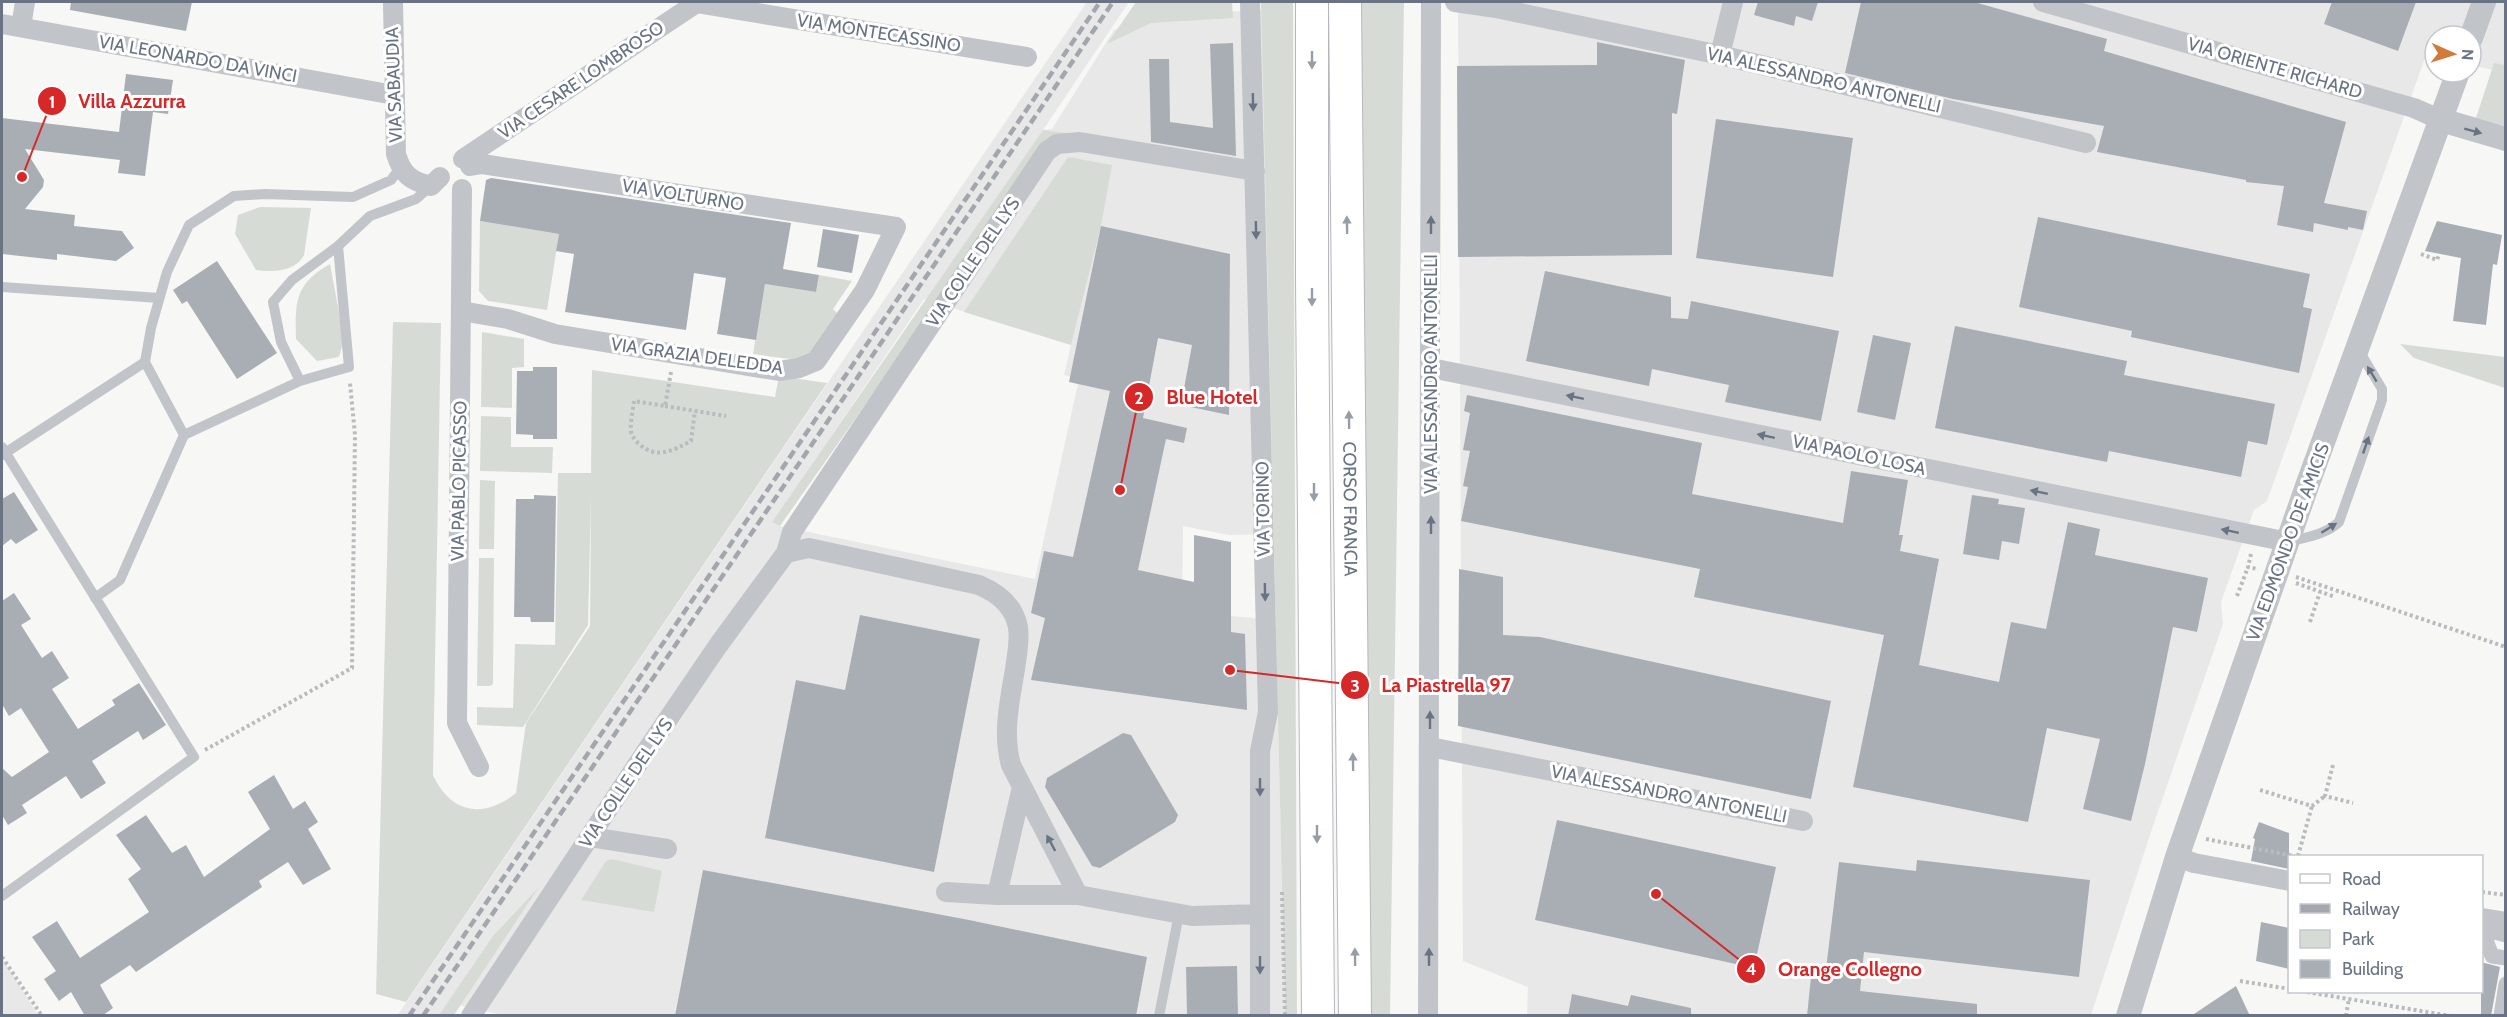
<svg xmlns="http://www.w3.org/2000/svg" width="2507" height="1017" font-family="Cabin,sans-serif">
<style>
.built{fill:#e8e8e8;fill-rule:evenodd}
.green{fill:#d6dcd5}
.building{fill:#a9aeb5}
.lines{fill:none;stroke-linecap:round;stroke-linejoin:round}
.primary-casing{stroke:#b5b7bc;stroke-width:34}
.path{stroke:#b9bbbe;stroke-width:4;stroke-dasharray:3 3;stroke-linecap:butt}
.service{stroke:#c1c4c8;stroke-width:10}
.pedestrian{stroke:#c1c4c8;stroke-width:15}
.minor{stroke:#c1c4c8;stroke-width:20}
.tertiary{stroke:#c1c4c8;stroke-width:24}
.primary{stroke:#fff;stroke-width:32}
.rail{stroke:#a3a7ad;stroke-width:4.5;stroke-dasharray:9 4.5;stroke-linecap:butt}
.oneway{fill:#969da8}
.oneway2{fill:#697383}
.labels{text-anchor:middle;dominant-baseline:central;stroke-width:6;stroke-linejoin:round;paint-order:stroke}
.street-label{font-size:18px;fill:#697383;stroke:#fff}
.leader{fill:none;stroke:#d62828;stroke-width:2}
.callout-dot{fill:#d62828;stroke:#fff;stroke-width:2}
.mark-label{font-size:18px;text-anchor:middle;font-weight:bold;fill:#fff}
.callout-label{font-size:20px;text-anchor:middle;font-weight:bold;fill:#d62828;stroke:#fff;stroke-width:6;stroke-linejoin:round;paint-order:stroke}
</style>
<rect width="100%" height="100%" fill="#f7f7f5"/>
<path class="built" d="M1087 2H1129L1043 130 1052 129 1114 30 1147 15 1262 10 1274 534 1229 535 1183 526 1182 612 1254 618 1276 627 1285 1015 507 1016 448 1003 439 1015 397 1016ZM924 299 1071 345 1064 375 1079 379 1035 579 780 526 773 522Z
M1458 2H2505V73L2471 65V36H2435V57L2426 55 2267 501 2254 510 2221 602 2223 624 2153 826 2091 1015H1527L1528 987 1463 961Z
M2 958 38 1015H2Z"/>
<path class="green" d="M1136 2H1232L1233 18 1151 23 1107 44Z
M1261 2H1293L1297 1016 1285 1015Z
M1361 2H1404L1390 1016 1369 1015Z
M2494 63 2505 65V126L2476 118Z
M1043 130 1081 135 1051 140 780 526 772 522Z
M1068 157 1112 165 1101 226 1071 345 964 312Z
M260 207 311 208 304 255C295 272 273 272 256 270L235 234 238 215Z
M480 221 559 234 547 310 488 301 479 291Z
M330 264 344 339 339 357 317 361 296 339C295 301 295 284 330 264Z
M819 275 852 281 833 309 839 315C806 364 813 363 753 354L765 284 816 292Z
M393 322 441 323 433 775C451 814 484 819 516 793L526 723 590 626 591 497 588 625 523 727 477 725V707L513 708 515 644 555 645 558 473H591L592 370 775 397 779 376 827 383 406 1002 376 994Z
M482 332 524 339V367L512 368V408L481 407Z
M2400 344 2505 357V388L2414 358Z
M481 416 511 417V447H553L552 473 480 471Z
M480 480 495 481 494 549H479Z
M479 558H494L493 684 490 686H477Z
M612 859 662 871 654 912 581 900 606 861Z
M539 887 454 1015H439L493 936Z"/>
<path class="building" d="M71 2H192L186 31 70 10Z
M1758 2H1818L1812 21 1796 16 1794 26 1754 15Z
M1861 2H1974L2107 39 2104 51 2346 122 2324 203 2367 211 2363 230 2348 227V230L2314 223 2313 232 2277 225 2284 186 2246 182V180L2097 152 2104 126 1953 99 1845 73Z
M2332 2H2416L2398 51 2324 24Z
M1597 42 1685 60 1677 114 1672 113V255L1458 257 1457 66 1597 65Z
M1233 43 1236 156 1151 142 1149 59H1169L1170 122 1213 128 1210 44Z
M126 74 173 80 168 114 153 112 145 176 118 173 120 160 25 149 44 180 43 187 25 209 75 215 74 226 122 231 134 248 116 261 57 254V260L2 254V118L119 132Z
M1716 119 1853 138 1833 277 1696 258Z
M491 178 791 223 783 269 819 275 816 292 765 284 756 340 717 334 726 278 694 273 686 330 565 312 574 254 556 251 559 234 480 221 486 180Z
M2038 217 2310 274 2303 307 2312 309 2299 373 2131 337 2132 331 2019 307Z
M2437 221 2502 235 2497 265 2493 264 2486 325 2453 321 2461 258 2425 251Z
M1101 226 1230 254 1229 415 1181 405 1192 345 1158 338 1143 418 1187 428 1184 443 1166 439 1138 570 1194 582V535L1231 542V632L1245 634 1247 710 1031 680 1045 618 1031 613 1044 551 1073 557 1110 391 1069 382Z
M823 229 859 235 852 273 817 267Z
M217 261 277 353 237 379 187 301 182 304 173 290Z
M1545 271 1671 297V318L1688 319 1691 301 1839 331 1821 421 1725 402 1729 385 1652 369 1649 386 1526 361Z
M1955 326 2127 361 2124 375 2275 404 2267 445 2248 441 2241 477 2109 451 2107 462 1935 428Z
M1873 335 1911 343 1895 420 1857 412Z
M533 367H557V439H533V435L516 434 517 371H533Z
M1467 395 1702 443 1692 494 1843 523 1851 471 1908 480 1899 535H1903L1900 551 1939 559 1919 665 1999 682 2011 622 2046 629 2068 522 2100 529 2095 555 2208 578 2197 632 2173 627 2145 764 2131 821 2083 809 2100 739 2047 728 2028 822 1853 787 1884 635 1694 597 1700 569 1461 521 1468 487 1463 486 1470 451 1463 450 1470 413 1464 411Z
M14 492 38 530 16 544 11 539 2 546V499Z
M534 495 556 496 554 622H531L530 617H514L516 499H534Z
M1972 495 1999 499 1998 504 2025 508 2019 544 2002 541 1999 560 1963 554Z
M1459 569 1503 577V635L1540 637 1831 701 1811 799 1458 726Z
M14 593 31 619 21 625 42 658 52 651 69 678 52 689 78 729 115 705 112 700 139 683 166 725 143 740 138 731 92 761 106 783 81 799 66 776 22 805 27 813 8 825 2 815V768L12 777 49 752 21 708 9 716 2 704V601Z
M860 615 980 639 934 872 765 838 796 680 845 690Z
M1123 733 1131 735 1178 815 1175 822 1100 868 1092 866 1045 787 1047 778Z
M274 775 293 809 305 801 318 822 308 829 331 869 303 885 288 862 259 881 262 887 136 972 130 965 100 985 113 1008 102 1016H85L71 992 59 1001 44 979 56 971 32 937 57 921 80 958 149 912 128 879 141 869 116 835 146 815 172 853 186 845 204 877 270 829 248 792Z
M1557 820 1776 867 1754 968 1535 920Z
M2259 822 2289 833V869L2251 861 2255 839 2253 838Z
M1917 860 2090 880 2079 977 1864 952 1860 991 1977 1004V1016H1807L1812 967 1826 969 1839 862 1916 871Z
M703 870 969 920 1147 957 1136 1016H675Z
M2261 922 2289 928V969L2256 961Z
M2481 962 2500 967 2491 1016H2481Z
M1237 966 1238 1016H1187L1186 967Z
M2236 986 2250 1016H2191Z
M1572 994 1628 1006 1631 995 1691 1008V1016H1568Z"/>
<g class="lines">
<g class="primary-casing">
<g id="primary">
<path d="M1312 2V279L1318 1016"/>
<path id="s1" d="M1345 2 1355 1016"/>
</g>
</g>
<path class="path" d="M2421 254 2437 260 2439 254
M671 372 665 406 634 401C633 410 630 421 631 431 631 436 635 439 638 443 656 460 672 451 691 441L695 411
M665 406 726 416
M2251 554 2248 567 2257 569
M2296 577 2506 647
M2296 583 2335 597
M2237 596 2248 567
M2310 622 2320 592
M205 750 352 668 355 435 350 383
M2333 765 2325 796 2353 803
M2260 790 2312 806 2325 796
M2206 839 2294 856
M2298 856 2312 806
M1282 892 1285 1016
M2482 892 2506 895
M2 957 42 1016
M2240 981 2290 989
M2307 992 2451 1016
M2346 1016 2349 998"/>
<path class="service" d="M2 287 159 298
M300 381 281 342 273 302 292 280 338 246
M184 435 300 381 349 367 338 246 370 216 416 199 431 186
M2 447 194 757 2 896
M2 455 145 362 151 328 167 272 189 225 234 196 265 194 353 197 391 180 400 168
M2288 542C2306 537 2325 535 2339 522L2382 400V389L2358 349
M95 598 120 580 184 435 145 362
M1159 1016 1179 914"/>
<path class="pedestrian" d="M2506 935 2482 929 2492 956 2506 958
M2501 1016 2506 984"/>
<path class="minor" d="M393 2 396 154C402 174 410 181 431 186L440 177
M1250 2 1268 712 1260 751V1016
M1455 2 1496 8 1720 55 2086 143
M2043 2 2414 108 2441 120
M696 3 1027 57
M2 24 394 95
M21 27 25 2
M1720 55 1733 2
M463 159 698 2
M462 189 457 723 479 767
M461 311 508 319 555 334 779 371 799 368 816 361 865 290 896 227 482 164 470 166
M1431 368 2288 542
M786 553 809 548 979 585C998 593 1014 606 1018 627 1020 641 1017 655 1015 669 1010 700 1002 733 1011 765L1078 895
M1430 747 1803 821
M590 837 667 849
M2177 857 2194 863 2290 881
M946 892 997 895H1078L1192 916 1260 914
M997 895 1022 787
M2482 918 2506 922
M471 1016 649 747 717 647 786 553 792 532 1047 151 1057 144 1080 142 1255 171
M1428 1016 1431 2"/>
<path class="tertiary" d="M2471 38 2484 2
M2441 120 2506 139
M2128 1016 2177 857 2307 486 2458 72"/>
<use href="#primary" class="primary"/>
<path class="rail" d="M409 1016 1100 2
M423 1016 1113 2"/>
</g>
<defs><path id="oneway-solid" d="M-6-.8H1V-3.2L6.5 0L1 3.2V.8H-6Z" transform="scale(1.5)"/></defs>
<g class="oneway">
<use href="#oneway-solid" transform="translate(1312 60) rotate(90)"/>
<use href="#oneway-solid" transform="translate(1347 225) rotate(-91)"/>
<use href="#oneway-solid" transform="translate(1312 297) rotate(90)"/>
<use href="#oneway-solid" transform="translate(1349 420) rotate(-91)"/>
<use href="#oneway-solid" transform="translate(1314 492) rotate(90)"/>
<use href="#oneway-solid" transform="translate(1353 762) rotate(-91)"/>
<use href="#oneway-solid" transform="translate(1317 834) rotate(90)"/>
<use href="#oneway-solid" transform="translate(1355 957) rotate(-91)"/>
</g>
<g class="oneway2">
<use href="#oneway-solid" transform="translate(1253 102) rotate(89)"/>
<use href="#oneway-solid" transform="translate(2473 131) rotate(15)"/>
<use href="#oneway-solid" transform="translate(1431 225) rotate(-90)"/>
<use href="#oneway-solid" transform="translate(1256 230) rotate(89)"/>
<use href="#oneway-solid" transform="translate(2372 374) rotate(-121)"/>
<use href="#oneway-solid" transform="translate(1575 397) rotate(-168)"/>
<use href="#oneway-solid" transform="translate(1766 436) rotate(-168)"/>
<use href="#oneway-solid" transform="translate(2366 445) rotate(-71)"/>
<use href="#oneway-solid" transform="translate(2039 492) rotate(-168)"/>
<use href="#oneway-solid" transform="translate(1431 525) rotate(-90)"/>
<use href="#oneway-solid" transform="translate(2329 528) rotate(-32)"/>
<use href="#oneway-solid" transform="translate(2230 531) rotate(-168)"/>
<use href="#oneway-solid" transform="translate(1265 592) rotate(89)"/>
<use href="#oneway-solid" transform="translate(1430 720) rotate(-90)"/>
<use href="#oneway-solid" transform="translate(1260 787) rotate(90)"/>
<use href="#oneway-solid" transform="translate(1051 843) rotate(-118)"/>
<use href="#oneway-solid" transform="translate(1429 957) rotate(-90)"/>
<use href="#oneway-solid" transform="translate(1260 965) rotate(90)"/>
</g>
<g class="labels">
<g class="street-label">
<text transform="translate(879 33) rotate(9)">VIA MONTECASSINO</text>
<text transform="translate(198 59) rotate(10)">VIA LEONARDO DA VINCI</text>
<text transform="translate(2275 68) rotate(16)">VIA ORIENTE RICHARD</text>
<text transform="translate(581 80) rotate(-34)">VIA CESARE LOMBROSO</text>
<text transform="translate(1824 80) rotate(13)">VIA ALESSANDRO ANTONELLI</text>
<text transform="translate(394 85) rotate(-92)">VIA SABAUDIA</text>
<text transform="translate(683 195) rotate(9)">VIA VOLTURNO</text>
<text transform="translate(973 262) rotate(-56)">VIA COLLE DEL LYS</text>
<text transform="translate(697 356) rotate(8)">VIA GRAZIA DELEDDA</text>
<text transform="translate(1431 374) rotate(-90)">VIA ALESSANDRO ANTONELLI</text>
<text transform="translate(1859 455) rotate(12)">VIA PAOLO LOSA</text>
<text transform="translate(459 481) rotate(-89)">VIA PABLO PICASSO</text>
<text stroke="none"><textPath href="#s1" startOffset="507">CORSO FRANCIA</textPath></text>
<text transform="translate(1263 509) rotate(-91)">VIA TORINO</text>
<text transform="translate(2288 542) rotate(-70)">VIA EDMONDO DE AMICIS</text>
<text transform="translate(626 783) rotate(-56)">VIA COLLE DEL LYS</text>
<text transform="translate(1669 794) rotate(11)">VIA ALESSANDRO ANTONELLI</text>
</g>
</g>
<path class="leader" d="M22 177L52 101M1120 490L1139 397M1230 670L1355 685M1656 894L1751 969"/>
<g class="callout-dot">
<circle cx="22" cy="177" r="6"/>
<circle cx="1120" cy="490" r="6"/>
<circle cx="1230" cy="670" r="6"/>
<circle cx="1656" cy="894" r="6"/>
<circle cx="52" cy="101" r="15"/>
<circle cx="1139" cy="397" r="15"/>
<circle cx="1355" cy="685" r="15"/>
<circle cx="1751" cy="969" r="15"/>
</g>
<g class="mark-label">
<text x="52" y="108">1</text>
<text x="1139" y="404">2</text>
<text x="1355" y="692">3</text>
<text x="1751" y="975">4</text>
</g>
<g class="callout-label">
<text x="132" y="108">Villa Azzurra</text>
<text x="1212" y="404">Blue Hotel</text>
<text x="1446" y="692">La Piastrella 97</text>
<text x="1850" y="976">Orange Collegno</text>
</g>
<rect width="2507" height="1017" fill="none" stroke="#697383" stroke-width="6"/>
<rect x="2288" y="855" width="195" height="138" fill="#ffffff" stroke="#c3c7cd" stroke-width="1.5"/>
<rect x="2300" y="874" width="30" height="9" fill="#ffffff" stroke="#c3c7cd" stroke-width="1.5"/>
<text x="2342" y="885" font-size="18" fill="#697383">Road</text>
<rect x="2300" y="904" width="30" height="9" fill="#a3a7ad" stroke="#c3c7cd" stroke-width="1.5"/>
<text x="2342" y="915" font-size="18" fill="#697383">Railway</text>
<rect x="2300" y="930" width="30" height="18" fill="#d6dcd5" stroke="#c3c7cd" stroke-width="1.5"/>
<text x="2342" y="945" font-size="18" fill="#697383">Park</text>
<rect x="2300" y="960" width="30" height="18" fill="#a9aeb5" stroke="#c3c7cd" stroke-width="1.5"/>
<text x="2342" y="975" font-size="18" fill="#697383">Building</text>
<g transform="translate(2453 54) rotate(93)"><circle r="28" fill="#ffffff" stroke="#c3c7cd" stroke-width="1.5"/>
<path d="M0-4.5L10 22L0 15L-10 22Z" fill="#d3793a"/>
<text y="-9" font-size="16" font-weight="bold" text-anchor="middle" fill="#697383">N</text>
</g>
</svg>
